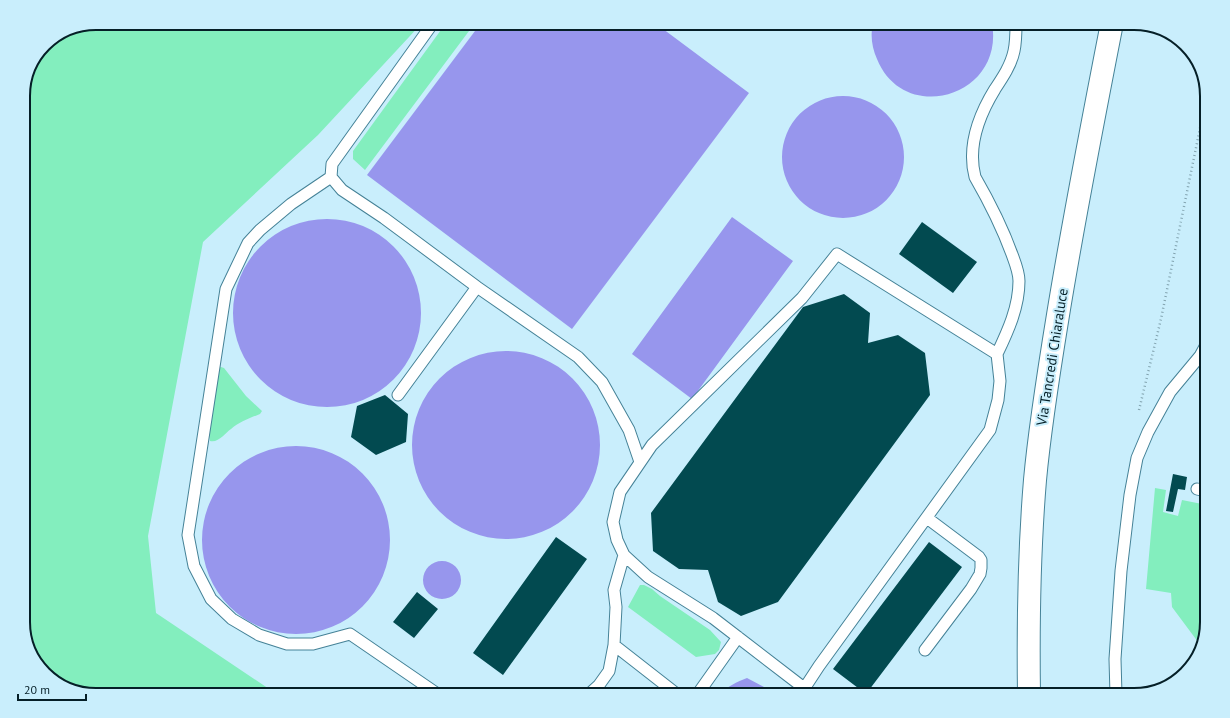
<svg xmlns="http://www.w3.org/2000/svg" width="1230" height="718" font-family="'PT Sans',sans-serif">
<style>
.green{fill:#83eebe}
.water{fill:#9796ed}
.building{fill:#024a50}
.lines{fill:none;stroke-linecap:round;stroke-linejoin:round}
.lane-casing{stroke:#458297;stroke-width:13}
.secondary-casing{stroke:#458297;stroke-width:24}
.path{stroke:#83a4b0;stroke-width:2.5;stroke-dasharray:1 3;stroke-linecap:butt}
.lane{stroke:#fff;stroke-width:11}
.secondary{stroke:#fff;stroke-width:22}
.labels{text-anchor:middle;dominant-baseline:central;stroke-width:4;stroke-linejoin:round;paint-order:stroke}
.street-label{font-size:14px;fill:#051f27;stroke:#c9eefc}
.rim{fill:none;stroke:#051f27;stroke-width:2}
</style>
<rect width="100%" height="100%" fill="#c9eefc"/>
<path class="green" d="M96 23H422L318 135 203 242 148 536 156 613 278 695H96L60 685 35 662 23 627V91L44 44 68 28Z
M446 23H475L365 170 353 159V151Z
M221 367 224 368 246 396 262 411 260 414C250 418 239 422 231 429 225 433 219 443 210 441L209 433 219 368Z
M1155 488 1166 490 1163 512 1178 516 1182 500 1207 505V622L1201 646 1172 607 1171 593 1146 589Z
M640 585H644L652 589 660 596 710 630 721 642 719 650 715 654 696 657 628 607Z"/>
<path class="water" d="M481 23H655L749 93 572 329 367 175Z
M873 23H992C1005 97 904 126 877 59 872 48 870 35 873 23Z
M782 157a61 61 0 1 1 122 0a61 61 0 1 1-122 0Z
M732 217 793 261 692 399 632 354Z
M233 313a94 94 0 1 1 188 0a94 94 0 1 1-188 0Z
M412 445a94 94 0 1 1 188 0a94 94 0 1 1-188 0Z
M202 540a94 94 0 1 1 188 0a94 94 0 1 1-188 0Z
M423 580a19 19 0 1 1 38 0a19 19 0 1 1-38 0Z
M747 678 766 688 771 695H720C727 686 737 682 747 678Z"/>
<path class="building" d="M922 222 977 262 953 293 899 254Z
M844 294 870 313 868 343 898 335 925 353 930 395 778 602 741 616 718 602 708 570 679 569 653 551 651 513 803 307Z
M385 395 408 414 406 442 376 455 351 437 357 406Z
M1173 474 1187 477 1185 490 1178 489 1173 512 1166 511Z
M556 537 587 559 503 675 473 653Z
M929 542 962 567 866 694 833 669Z
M417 592 438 609 414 638 393 622Z"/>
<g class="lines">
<g class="lane-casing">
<path id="lane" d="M433 23 332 164 331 177 342 190 384 218 477 287 578 357 602 382 629 430 640 462
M331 177 291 204 260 230 248 243 226 289 188 535 194 566 211 599 232 619 259 635 287 644H313L350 634 439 695
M997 354C1008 331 1019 307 1019 281 1019 273 1016 265 1013 257 1003 229 990 203 975 177 967 146 979 115 995 89 1003 77 1011 65 1014 51 1016 42 1016 32 1016 23
M398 395 477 287
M1197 489 1207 491
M614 645 678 695
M925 650 971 589 980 574 981 568V560L979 557 927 518
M588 695 599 685 609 671 614 645 616 607 614 590 624 555
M697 695 738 637
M800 695 819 666 990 430 998 400 1000 381 997 354 837 254 802 298 652 445 620 492 613 522 617 540 624 555 648 577 713 618 804 688 814 695
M1116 695 1115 659 1121 571 1130 495 1137 458 1148 432 1170 392 1200 356 1207 343"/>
</g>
<g class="secondary-casing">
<path id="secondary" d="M1029 695C1028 623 1029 552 1035 480 1040 425 1049 370 1058 315 1074 217 1093 120 1112 23"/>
</g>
<path class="path" d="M1139 410 1161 319 1207 94"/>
<use href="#lane" class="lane"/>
<use href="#secondary" class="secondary"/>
</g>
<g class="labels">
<g class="street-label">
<text transform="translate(1052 357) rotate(-81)">Via Tancredi Chiaraluce</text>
</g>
</g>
<path d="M0 0H1230V718H0ZM96 30H1134A66 66 0 0 1 1200 96V622A66 66 0 0 1 1134 688H96A66 66 0 0 1 30 622V96A66 66 0 0 1 96 30Z" fill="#c9eefc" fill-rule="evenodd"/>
<path class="rim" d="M96 30H1134A66 66 0 0 1 1200 96V622A66 66 0 0 1 1134 688H96A66 66 0 0 1 30 622V96A66 66 0 0 1 96 30Z"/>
<path d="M18 694v6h68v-6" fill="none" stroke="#051f27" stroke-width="2"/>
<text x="24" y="694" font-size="12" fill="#051f27" stroke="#c9eefc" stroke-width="3" paint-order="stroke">20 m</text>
</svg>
